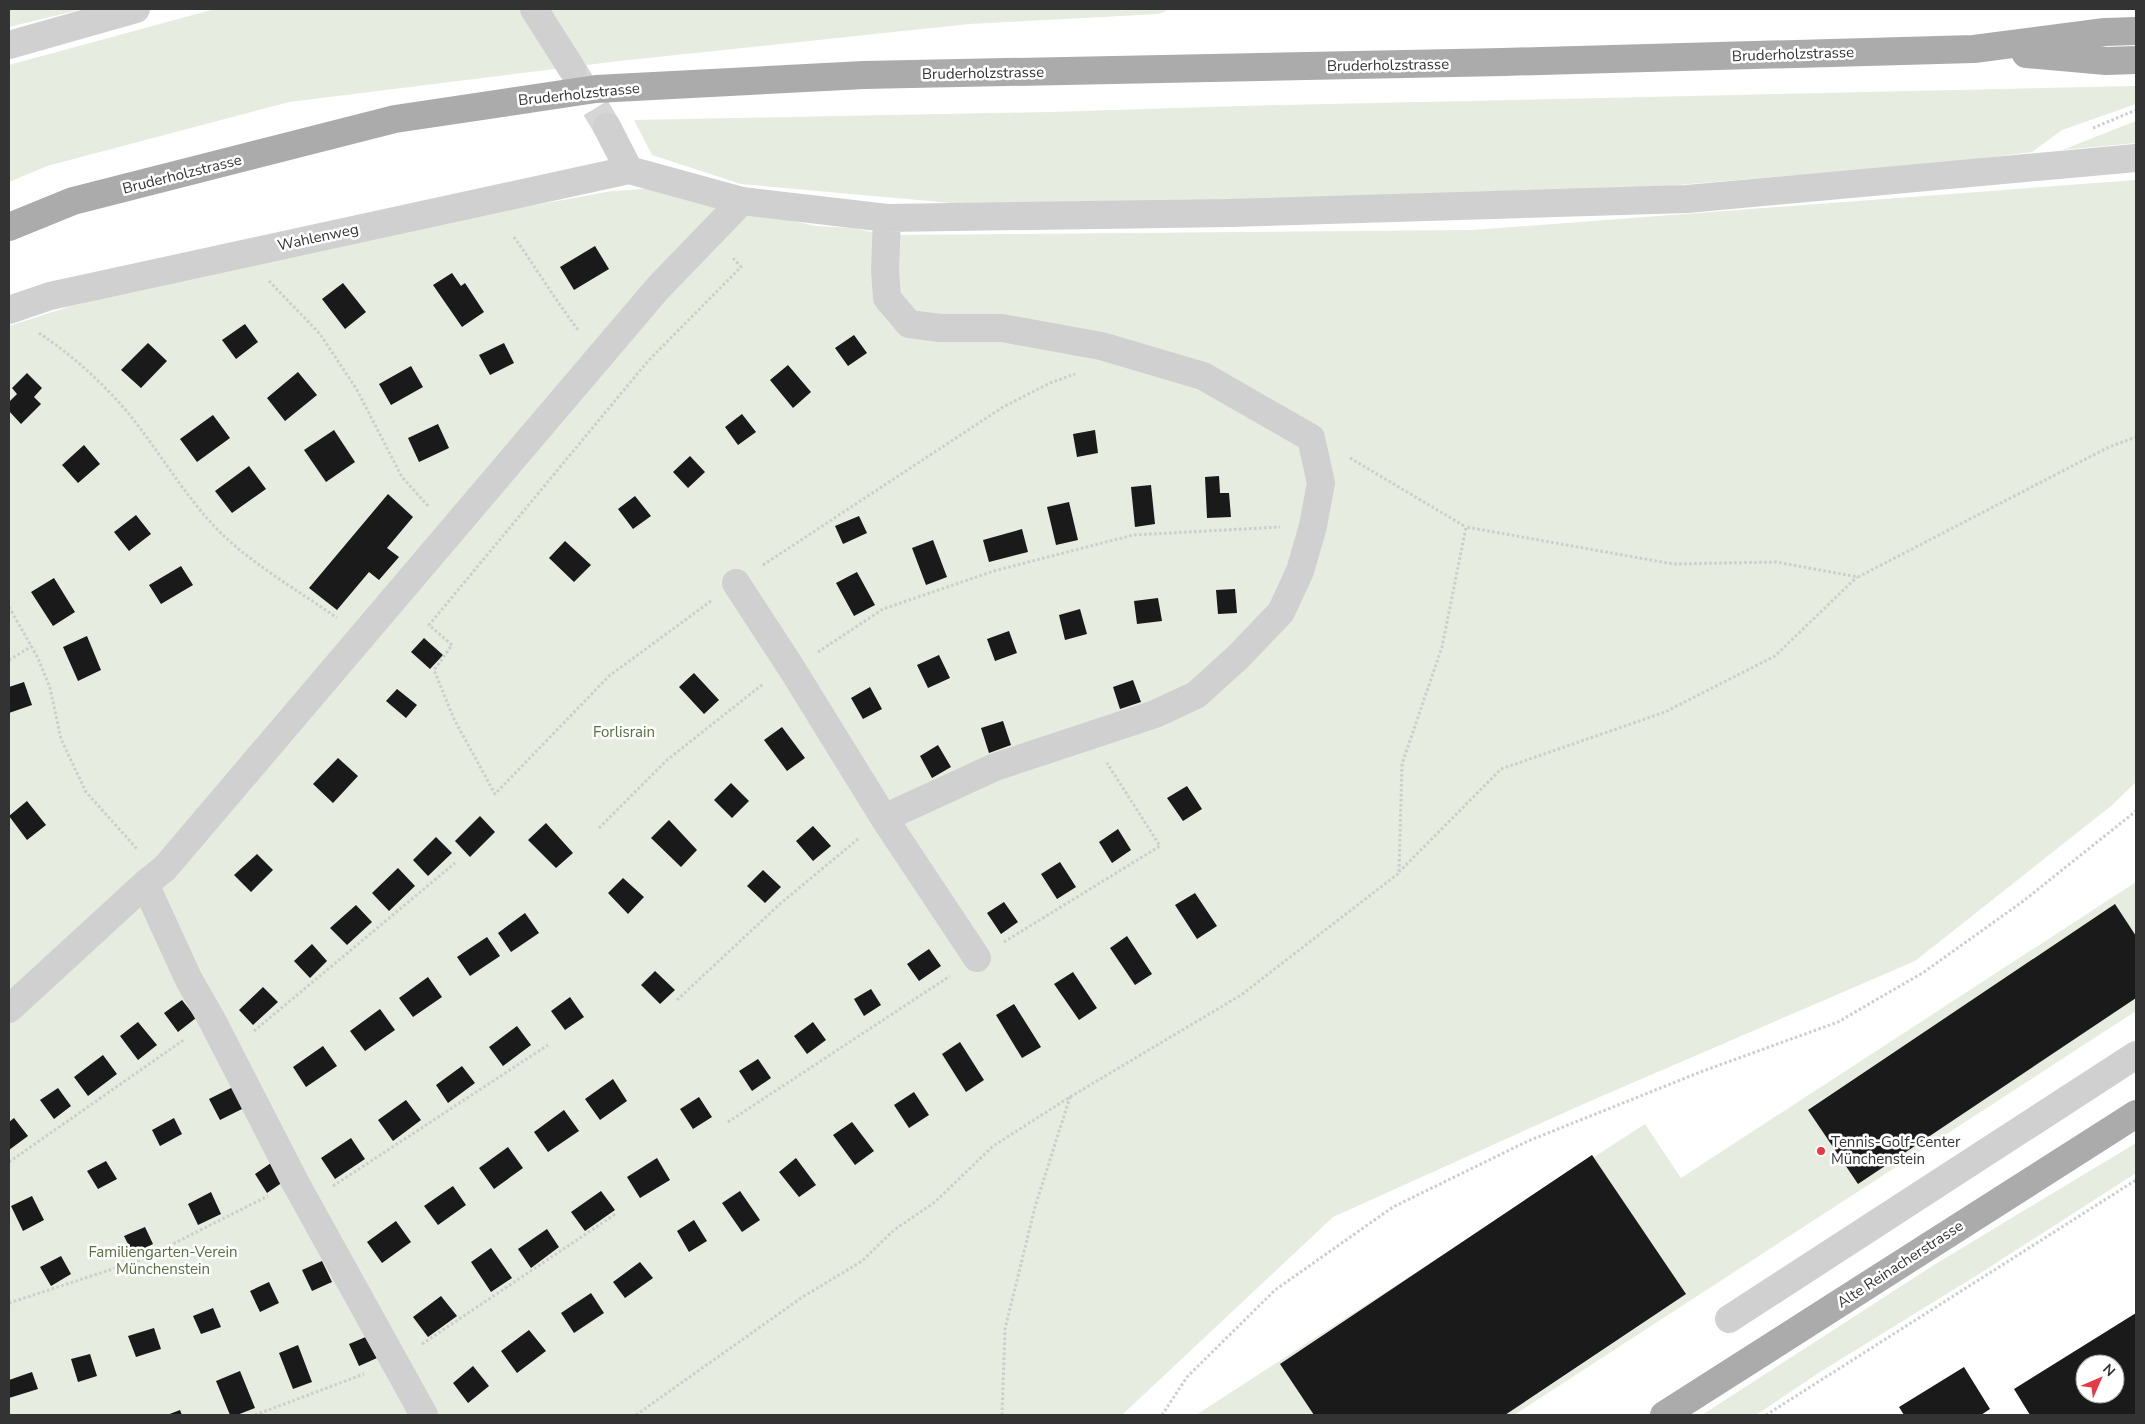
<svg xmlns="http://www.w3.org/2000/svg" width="2145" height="1424" font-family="'Nunito Sans',sans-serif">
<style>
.green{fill:#e6ecdf}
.building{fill:#1a1a1a;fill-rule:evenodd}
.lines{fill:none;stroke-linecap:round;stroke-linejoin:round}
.minor-tunnel{stroke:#d6d6d6;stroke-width:28;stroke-dasharray:28 14;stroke-linecap:butt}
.path{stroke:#cdcdcd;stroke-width:3;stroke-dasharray:2.5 2.5;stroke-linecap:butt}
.minor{stroke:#d0d0d0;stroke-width:28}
.major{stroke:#ababab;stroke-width:28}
.poi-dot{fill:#e63946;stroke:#fff;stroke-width:2}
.labels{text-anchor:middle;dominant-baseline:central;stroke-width:5;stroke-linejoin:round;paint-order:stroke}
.street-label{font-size:15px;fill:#333;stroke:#fff}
.park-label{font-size:15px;fill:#56703f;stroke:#fff}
.poi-label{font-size:15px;fill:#333;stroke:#fff;text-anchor:start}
</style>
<rect width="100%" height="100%" fill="#fff"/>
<path class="green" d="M9 9H83L9 27Z
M215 9H1170L1159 14 969 24 619 61 289 102 47 166 9 182V65Z
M2136 86V104L2062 130 2032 152 1956 162 1604 191 985 206 741 184 652 155 634 120 1050 112 1241 106Z
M2136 121V143L2062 150Z
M2136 180V782L2111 806 1915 961 1588 1102 1333 1217 1122 1415H9V326L71 306 356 238 612 191 658 188 815 226 853 228 886 235 1473 230Z
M2136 882V1011L1514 1415H1196L1645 1124 1681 1178Z
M2136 1143V1173L1979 1274 1820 1372 1756 1415H1702L1934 1265Z"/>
<path class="building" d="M595 246 609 269 574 290 560 267Z
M452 273 461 286 465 283 484 312 462 327 433 285Z
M343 283 366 312 345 329 322 299Z
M245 324 258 342 236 359 222 340Z
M854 335 867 353 848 366 835 348Z
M148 343 167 361 141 388 121 370Z
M504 343 514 363 490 375 479 355Z
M788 365 811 392 793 408 770 380Z
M411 366 423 387 391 405 379 384Z
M298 372 317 395 285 421 267 398Z
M27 373 42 388 34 397 41 404 21 424 9 411V402L17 394 12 388Z
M742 414 756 432 738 445 725 427Z
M213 415 230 438 197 462 180 439Z
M438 424 449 448 419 462 408 438Z
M334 430 355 462 326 482 304 450Z
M1095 430 1098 453 1077 457 1073 434Z
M84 445 100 464 78 483 62 465Z
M690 456 705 472 688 488 673 472Z
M249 466 266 489 232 513 215 491Z
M1219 476 1220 493H1229L1231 517 1207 518 1205 477Z
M1151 485 1155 524 1135 527 1131 487Z
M388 494 413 517 387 548 399 557 379 580 369 572 337 610 309 588Z
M635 496 651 516 633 529 618 509Z
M1069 502 1078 540 1056 545 1047 507Z
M136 515 151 534 129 551 114 532Z
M859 516 867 533 843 544 835 526Z
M1022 529 1028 552 989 562 983 540Z
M933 540 947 577 926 585 912 548Z
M565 541 591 565 574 582 549 558Z
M181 566 193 585 161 604 149 585Z
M857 572 875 605 854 616 836 583Z
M54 578 75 612 53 626 31 592Z
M1235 589 1237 613 1218 614 1216 590Z
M1158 598 1162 621 1137 624 1134 601Z
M1080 609 1087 634 1065 640 1059 615Z
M1009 631 1017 653 995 661 987 639Z
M87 636 101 670 78 681 63 647Z
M424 638 443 655 430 669 411 652Z
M939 655 950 678 928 688 917 665Z
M694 673 719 700 704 714 679 687Z
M1133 680 1141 702 1120 709 1113 687Z
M24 682 32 705 9 713V687Z
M870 687 882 709 863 719 851 698Z
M397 689 417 705 406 718 386 701Z
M1003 721 1011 745 989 753 981 728Z
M782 727 805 758 787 771 764 740Z
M938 745 951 767 932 778 920 756Z
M338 758 358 776 333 803 313 784Z
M731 783 749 801 732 818 714 800Z
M1187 786 1202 809 1183 821 1167 798Z
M27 801 46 825 27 840 9 816Z
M480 816 495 832 470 857 455 841Z
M669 820 697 850 681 867 651 838Z
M546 823 573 853 556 868 528 840Z
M813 826 831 846 813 861 796 841Z
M1118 829 1131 850 1112 863 1099 842Z
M436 837 452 853 428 876 413 860Z
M257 854 273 870 251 892 234 875Z
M1060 862 1076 887 1057 899 1041 874Z
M398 868 415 886 389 911 372 893Z
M763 870 781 887 765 903 747 886Z
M623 878 644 897 628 914 608 893Z
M1195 893 1217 926 1197 939 1175 905Z
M1004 902 1018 922 1001 934 987 913Z
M2115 904 2136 936V998L1858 1184 1808 1110Z
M356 905 372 922 347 945 330 928Z
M525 913 539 933 511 952 498 933Z
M1127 936 1152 974 1135 985 1110 948Z
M487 937 500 956 470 976 457 957Z
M312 944 327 961 310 978 294 961Z
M929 949 941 966 919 981 907 964Z
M655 971 675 990 660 1004 641 985Z
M1073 972 1097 1008 1079 1020 1054 984Z
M428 977 442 997 413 1017 399 998Z
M263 987 278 1002 253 1025 239 1010Z
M871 989 881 1005 864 1016 854 999Z
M570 997 584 1017 565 1030 551 1011Z
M182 1000 196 1018 178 1032 164 1013Z
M1014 1004 1041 1047 1022 1058 996 1015Z
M380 1009 395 1030 365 1051 350 1031Z
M138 1022 157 1045 138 1060 120 1036Z
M813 1022 826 1040 807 1054 794 1036Z
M517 1026 531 1045 503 1066 489 1047Z
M960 1042 984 1080 966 1092 942 1054Z
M323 1046 337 1066 306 1087 293 1067Z
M103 1055 117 1074 88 1096 74 1077Z
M758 1059 771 1078 752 1091 739 1071Z
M462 1066 475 1083 448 1103 436 1085Z
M613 1079 627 1101 600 1120 585 1099Z
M233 1087 244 1108 220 1120 209 1099Z
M58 1088 71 1106 54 1119 40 1100Z
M914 1092 929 1115 909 1128 894 1105Z
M699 1097 712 1117 693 1129 680 1109Z
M406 1100 421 1120 393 1141 378 1120Z
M564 1110 579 1131 548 1152 534 1132Z
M14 1118 28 1136 9 1150V1122Z
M174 1118 182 1134 160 1146 152 1130Z
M852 1122 874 1151 855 1165 833 1135Z
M351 1138 365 1159 335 1179 321 1158Z
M508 1147 523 1168 494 1189 479 1168Z
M1592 1155 1686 1294 1505 1415H1314L1280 1364Z
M657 1158 670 1180 640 1198 627 1177Z
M796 1158 816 1185 799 1197 779 1172Z
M106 1161 117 1179 98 1189 87 1171Z
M271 1163 283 1182 267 1193 255 1174Z
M453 1186 466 1205 438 1225 424 1206Z
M601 1191 615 1210 585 1231 571 1212Z
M740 1191 760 1220 742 1232 722 1203Z
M211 1192 221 1214 198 1225 188 1204Z
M32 1196 44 1220 23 1231 11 1206Z
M694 1220 707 1241 689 1252 677 1231Z
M396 1221 411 1242 382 1263 367 1242Z
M145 1227 153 1244 133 1254 124 1236Z
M547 1229 559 1247 531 1268 518 1249Z
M491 1248 512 1278 491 1292 471 1262Z
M61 1256 71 1274 51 1286 40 1267Z
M322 1261 332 1282 312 1291 302 1270Z
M640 1262 653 1278 625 1298 613 1282Z
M269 1282 279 1303 260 1312 250 1291Z
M591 1293 604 1313 574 1333 561 1313Z
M441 1296 457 1316 428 1337 413 1317Z
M213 1308 221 1327 201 1334 193 1316Z
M2136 1313V1415H2030L2014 1389ZM2085 1364H2115V1394H2085Z
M154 1328 161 1349 136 1357 128 1336Z
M529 1330 546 1351 517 1373 501 1351Z
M368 1336 377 1358 359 1366 349 1344Z
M298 1345 312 1382 293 1389 279 1353Z
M90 1354 97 1376 78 1382 71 1359Z
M473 1366 489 1386 468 1403 453 1383Z
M1964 1367 1990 1409 1981 1415H1904L1899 1407Z
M240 1371 255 1408 237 1415H230L216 1381Z
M32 1372 38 1389 9 1398V1380Z
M180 1410 182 1415H167Z"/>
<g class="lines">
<path class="minor-tunnel" d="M574 72 607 127"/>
<path class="path" d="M2093 128 2136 110
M514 237C536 268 556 301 579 331
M269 281 320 334 357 390 402 477 429 507
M39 333C72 355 103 383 129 414 158 450 182 491 213 525 249 563 295 588 337 618
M1350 458 1466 527
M763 565 1003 407 1050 383 1075 374
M711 601 609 676 495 794 454 719 434 670 452 645 429 625 648 361 741 267 732 257
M9 607 38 658 50 688 61 739 86 792 138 850
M818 652 883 609 994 571 1133 535 1280 527
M9 660 32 646
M599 828 667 760 763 684
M1399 872 1501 769 1665 712 1775 656 1857 577
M1004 942 1160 846 1107 763
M677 1000 781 903 858 839
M254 1031 455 863
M728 1122 950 976
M9 1162 185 1039
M333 1186 548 1045
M9 1303 143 1259 268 1196
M422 1344 617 1213
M255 1415 364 1374
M636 1415 801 1298 862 1261 894 1230 935 1202 993 1146 1070 1097 1241 995 1399 873 1402 764 1442 647 1466 527 1673 564 1776 562 1858 577 2109 447 2136 437
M1002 1415 1005 1329 1035 1207 1070 1097
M1162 1415 1187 1377 1275 1290 1393 1207 1528 1141 1703 1071 1838 1022 1924 972 2022 902 2136 811
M1766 1415 2136 1180"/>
<path class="minor" d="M534 9 572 69
M9 45 136 9
M607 127 629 170
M9 310 50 296 629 170 742 201 887 218 1231 213 1687 199 2136 158
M736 583 792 669 884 818 977 958
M884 818 995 767 1155 714 1196 695 1238 657 1281 612 1300 571 1313 526 1321 483 1311 438 1203 376 1101 346 1002 328H940L909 324 887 298 885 270 887 218
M145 884 189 980 212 1020 295 1182 424 1415
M9 1009 145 884 165 868 658 288 742 201
M1729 1319 2136 1055"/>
<path class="major" d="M2026 54 2106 61 2136 60
M9 227 73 201 395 119 596 89 864 75 1503 62 1974 49 2105 32 2136 31
M1664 1415 2136 1114"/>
</g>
<circle class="poi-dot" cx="1821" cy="1151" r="5"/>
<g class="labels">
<g class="street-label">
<text transform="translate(1793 54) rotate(-2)">Bruderholzstrasse</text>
<text transform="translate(1388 65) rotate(-1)">Bruderholzstrasse</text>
<text transform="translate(983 73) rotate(-1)">Bruderholzstrasse</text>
<text transform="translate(579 94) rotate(-6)">Bruderholzstrasse</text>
<text transform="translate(182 174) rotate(-14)">Bruderholzstrasse</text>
<text transform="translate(318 237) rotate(-12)">Wahlenweg</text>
<text transform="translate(1900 1264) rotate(-33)">Alte Reinacherstrasse</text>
</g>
<g class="park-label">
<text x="624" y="732">Forlisrain</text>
<text x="163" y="1252">Familiengarten-Verein<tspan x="163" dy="17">Münchenstein</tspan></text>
</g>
<g class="poi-label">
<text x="1831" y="1142">Tennis-Golf-Center<tspan x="1831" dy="17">Münchenstein</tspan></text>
</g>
</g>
<rect width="2145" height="1424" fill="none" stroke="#333333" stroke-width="20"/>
<g transform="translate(2100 1379) rotate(45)"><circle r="24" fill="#ffffff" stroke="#adadad"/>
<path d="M0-4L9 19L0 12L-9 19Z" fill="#e63946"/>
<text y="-8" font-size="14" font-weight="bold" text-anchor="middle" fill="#333333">N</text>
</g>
</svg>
